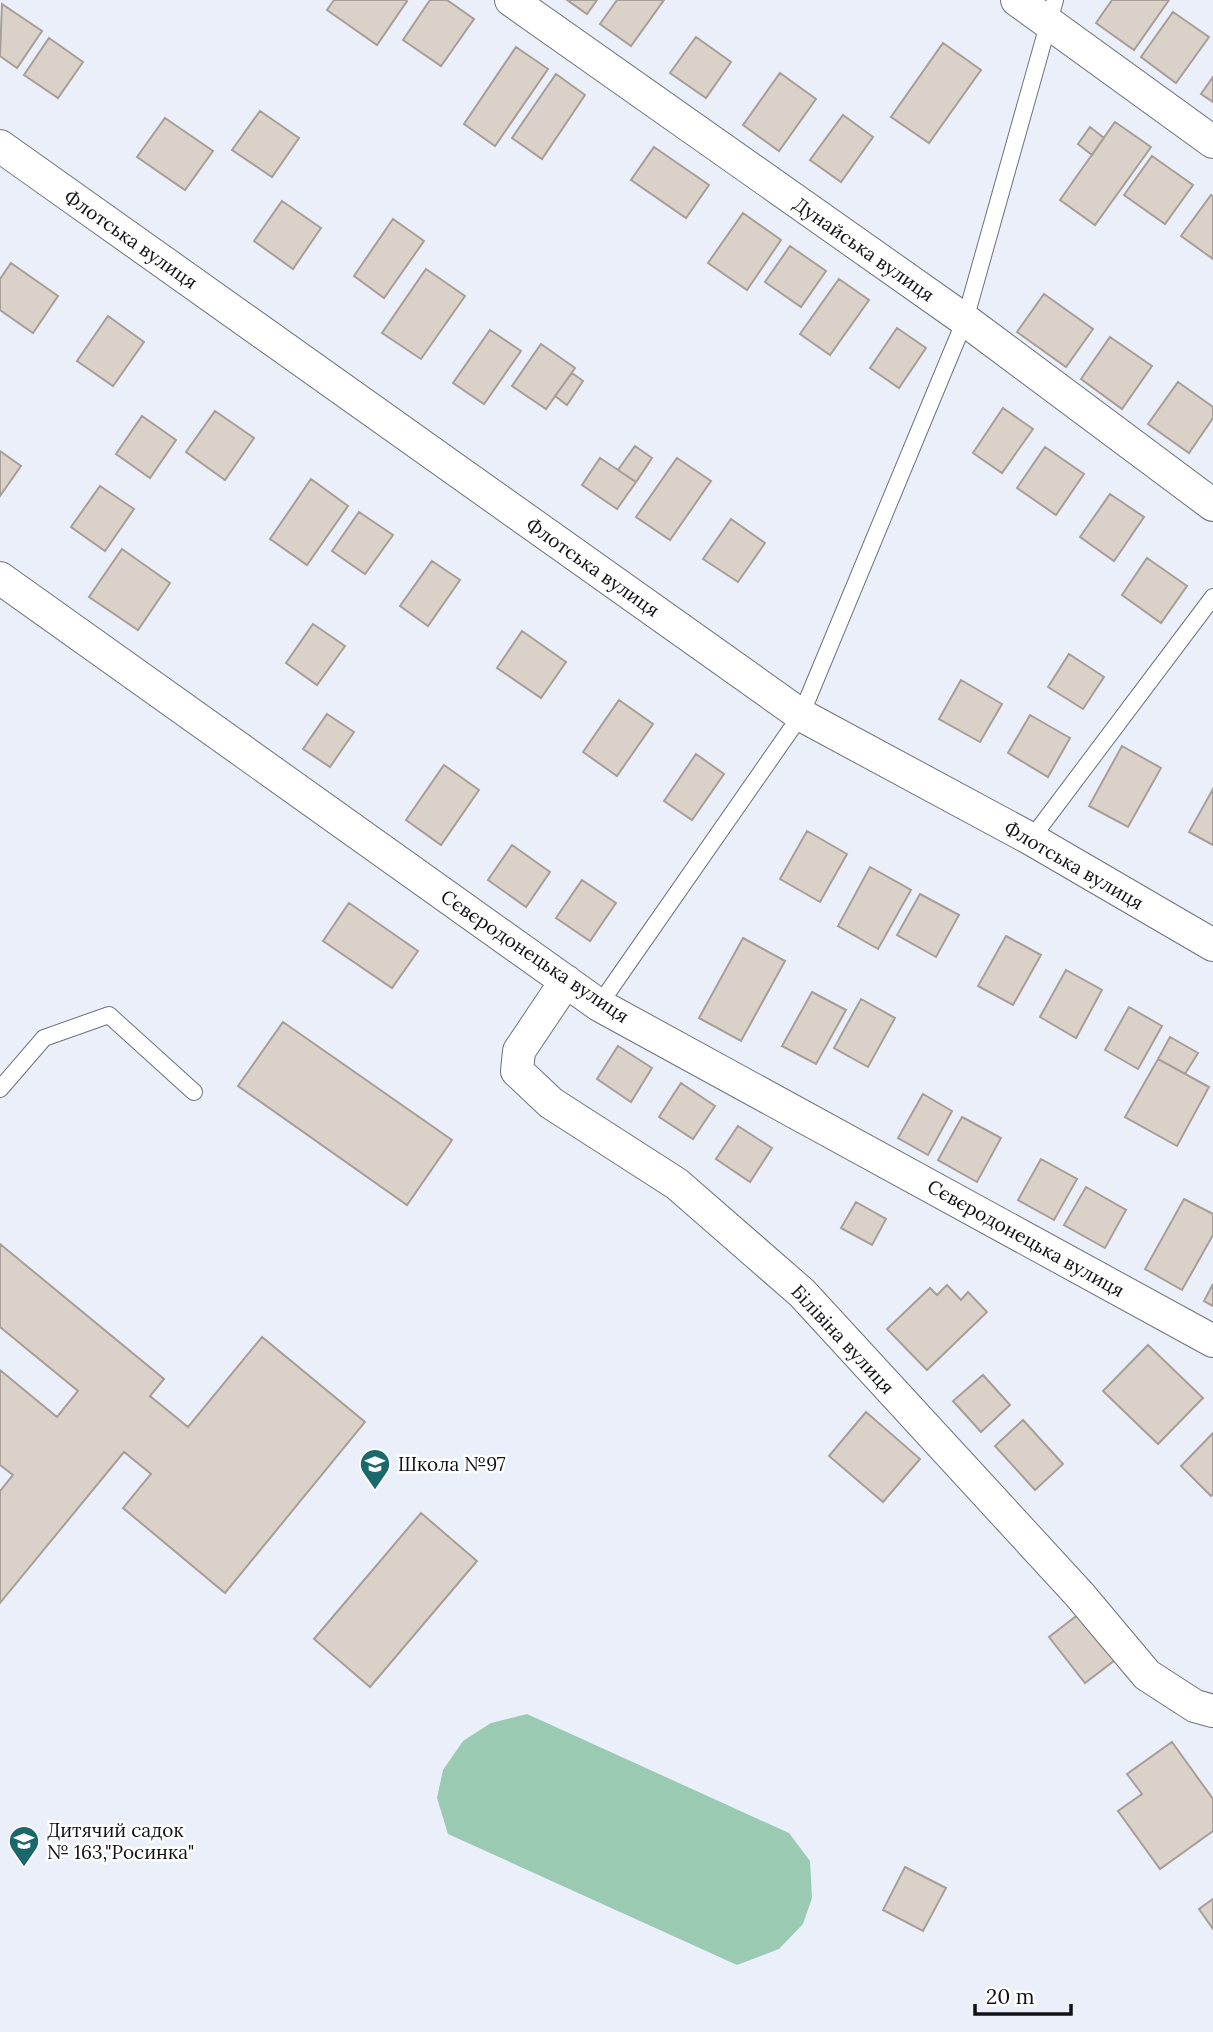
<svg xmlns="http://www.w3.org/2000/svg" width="1213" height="2032" font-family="Lora,serif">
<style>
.green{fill:#9bcab2}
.building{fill:#dad2c9;stroke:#a79f97;stroke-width:2}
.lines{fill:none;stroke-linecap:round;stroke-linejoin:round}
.service-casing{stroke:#6e727b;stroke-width:18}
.minor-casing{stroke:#6e727b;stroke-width:34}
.service{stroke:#fff;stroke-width:16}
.minor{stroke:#fff;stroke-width:32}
.labels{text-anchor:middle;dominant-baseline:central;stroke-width:5;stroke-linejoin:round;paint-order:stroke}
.street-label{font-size:19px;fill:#111215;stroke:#fff}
.poi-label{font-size:19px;fill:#111215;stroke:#fff;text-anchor:start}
</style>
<rect width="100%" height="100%" fill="#ebeff9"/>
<path class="green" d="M527 1714 789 1833 810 1861 812 1898 803 1924 779 1949 737 1965 448 1834 437 1798 443 1770 463 1741 491 1723Z"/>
<path class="building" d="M334 0H406L407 1 377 45 327 10Z
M430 0H447L474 19 441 66 403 40Z
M567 0H597L587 14Z
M617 0H664L631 46 600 24Z
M1112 0H1169L1134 50 1096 23Z
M2 4 42 31 17 68 0 56Z
M1173 12 1209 37 1176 83 1141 57Z
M696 37 731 62 706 98 670 73Z
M49 38 83 62 58 98 24 75Z
M943 43 981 70 929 143 891 117Z
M516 47 548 69 495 146 464 124Z
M780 73 816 99 779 151 743 125Z
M556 74 585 95 542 159 512 138Z
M1213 77V102L1201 94Z
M260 111 299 138 272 177 232 150Z
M843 115 873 137 841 182 810 160Z
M165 118 213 151 185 190 137 157Z
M1115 122 1151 147 1095 225 1060 200Z
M1090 127 1104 138 1092 155 1078 144Z
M654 147 709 185 686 218 631 180Z
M1152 156 1193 185 1165 224 1124 195Z
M1211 195 1213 196V259L1181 236Z
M282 201 321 228 293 269 254 241Z
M743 213 781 240 747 290 708 263Z
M393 219 424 241 384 298 354 276Z
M790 246 826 271 801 307 765 282Z
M11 263 58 296 33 333 0 310V279Z
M426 269 465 296 421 359 382 333Z
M839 279 869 300 830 355 800 334Z
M1044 294 1093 329 1066 367 1017 332Z
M108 316 144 342 113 386 77 361Z
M897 328 926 348 899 388 870 368Z
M490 330 521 351 484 404 453 383Z
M1110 337 1152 366 1122 409 1081 379Z
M541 344 575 368 546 409 512 386Z
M572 373 583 381 567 405 555 396Z
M1178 382 1213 407V418L1189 453 1148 424Z
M1003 408 1033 429 1002 473 973 453Z
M215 411 254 438 225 480 186 452Z
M142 416 176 440 150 478 116 454Z
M635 446 652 458 636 482 618 470Z
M1045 447 1084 474 1056 515 1017 488Z
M0 451 21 466 0 496Z
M600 458 636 482 617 509 582 485Z
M677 458 711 481 670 540 636 517Z
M311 479 348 506 307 565 270 539Z
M100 486 134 509 105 551 71 527Z
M1110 494 1144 517 1114 561 1080 537Z
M359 512 393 535 365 574 332 551Z
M731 519 765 543 738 582 703 559Z
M122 549 170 583 138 630 89 597Z
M1147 558 1187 586 1161 623 1122 595Z
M432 561 460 580 428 626 400 606Z
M313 624 345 646 317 685 286 663Z
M522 631 566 662 541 698 497 668Z
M1069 654 1104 677 1083 709 1048 687Z
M961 680 1002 704 980 742 939 719Z
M619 700 653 724 617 776 583 752Z
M327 714 354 732 330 767 303 749Z
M1030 715 1070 738 1048 777 1008 753Z
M1122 746 1161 768 1128 827 1089 806Z
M696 754 724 774 692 820 664 801Z
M444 765 479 790 441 845 406 820Z
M1213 789V845L1189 832Z
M807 831 847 854 820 902 780 879Z
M512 845 550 872 526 907 488 880Z
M870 867 911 890 878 949 838 926Z
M582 880 616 903 590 941 556 918Z
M920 894 959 915 936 957 897 935Z
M349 903 418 951 392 988 323 941Z
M1006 936 1041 955 1013 1005 978 986Z
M743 938 785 961 741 1041 699 1018Z
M1066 970 1102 990 1076 1038 1040 1017Z
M812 992 846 1010 816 1064 782 1046Z
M861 999 895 1018 868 1067 834 1048Z
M1129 1007 1162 1026 1138 1069 1105 1050Z
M283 1022 452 1140 407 1205 238 1086Z
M1170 1037 1198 1053 1185 1074 1158 1059Z
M618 1046 652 1068 631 1102 597 1079Z
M1158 1059 1209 1087 1177 1146 1125 1117Z
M681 1083 715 1106 693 1139 659 1117Z
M923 1094 952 1111 928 1155 898 1138Z
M962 1117 1001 1138 977 1182 938 1160Z
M738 1126 772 1148 750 1182 716 1159Z
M1041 1159 1077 1179 1054 1220 1018 1200Z
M1086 1187 1126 1210 1105 1248 1064 1225Z
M1184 1199 1213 1214V1235L1182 1290 1145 1269Z
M856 1202 886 1219 872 1245 841 1228Z
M0 1244 164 1379 150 1396 188 1427 262 1337 365 1422 225 1593 123 1508 151 1474 124 1452 0 1603V1491L13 1475 0 1465V1370L57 1417 78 1391 0 1327Z
M1213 1284V1306L1204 1301Z
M947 1285 961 1300 968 1292 987 1312 927 1370 887 1329 930 1288 937 1295Z
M1148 1345 1203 1398 1158 1444 1103 1391Z
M983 1375 1010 1405 981 1432 953 1401Z
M866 1412 920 1459 883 1502 829 1456Z
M1023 1420 1063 1464 1035 1490 995 1446Z
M1213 1433V1494L1211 1496 1181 1466Z
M421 1513 477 1561 370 1687 314 1639Z
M1079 1614 1115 1660 1085 1683 1049 1637Z
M1172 1742 1213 1799V1831L1160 1869 1118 1811 1142 1794 1127 1774Z
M905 1867 946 1888 923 1931 883 1910Z
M1213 1899V1929L1199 1909Z"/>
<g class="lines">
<g class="service-casing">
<path id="service" d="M1031 839 1213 597
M599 1005 801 715 965 320 1055 0
M0 1089 44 1038 109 1015 194 1092"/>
</g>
<g class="minor-casing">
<path id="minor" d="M511 0 965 320 1213 505
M1017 0 1213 142
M0 146 801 715 1031 839 1213 945
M0 578 599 1005 1213 1341
M566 981 519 1051 517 1071 551 1103 677 1184 802 1293 1079 1594 1147 1675 1195 1706 1213 1711"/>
</g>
<use href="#service" class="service"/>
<use href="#minor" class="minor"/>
</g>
<defs>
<g id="school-pin" transform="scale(1.575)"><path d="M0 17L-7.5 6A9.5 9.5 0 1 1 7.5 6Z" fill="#1b686a" stroke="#fff"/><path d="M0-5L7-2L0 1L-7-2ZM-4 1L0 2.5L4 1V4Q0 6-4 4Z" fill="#fff"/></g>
</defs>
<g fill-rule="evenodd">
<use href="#school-pin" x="375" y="1464"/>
<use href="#school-pin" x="24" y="1841"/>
</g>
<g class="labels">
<g class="street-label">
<text transform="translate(131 239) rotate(35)">Флотська вулиця</text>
<text transform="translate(864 249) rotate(35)">Дунайська вулиця</text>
<text transform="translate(593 567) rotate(35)">Флотська вулиця</text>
<text transform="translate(1074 865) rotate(30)">Флотська вулиця</text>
<text transform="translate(535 956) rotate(34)">Сєвєродонецька вулиця</text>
<text transform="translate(1026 1238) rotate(29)">Сєвєродонецька вулиця</text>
<text transform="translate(843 1339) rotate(47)">Білівіна вулиця</text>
</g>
<g class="poi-label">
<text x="398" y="1464">Школа №97</text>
<text x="47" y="1830">Дитячий садок<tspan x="47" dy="22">№ 163,"Росинка"</tspan></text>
</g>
</g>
<path d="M975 2004v10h96v-10" fill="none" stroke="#111215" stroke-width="3.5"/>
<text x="986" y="2004" font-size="21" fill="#111215" stroke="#ffffff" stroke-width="5" paint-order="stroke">20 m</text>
</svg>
